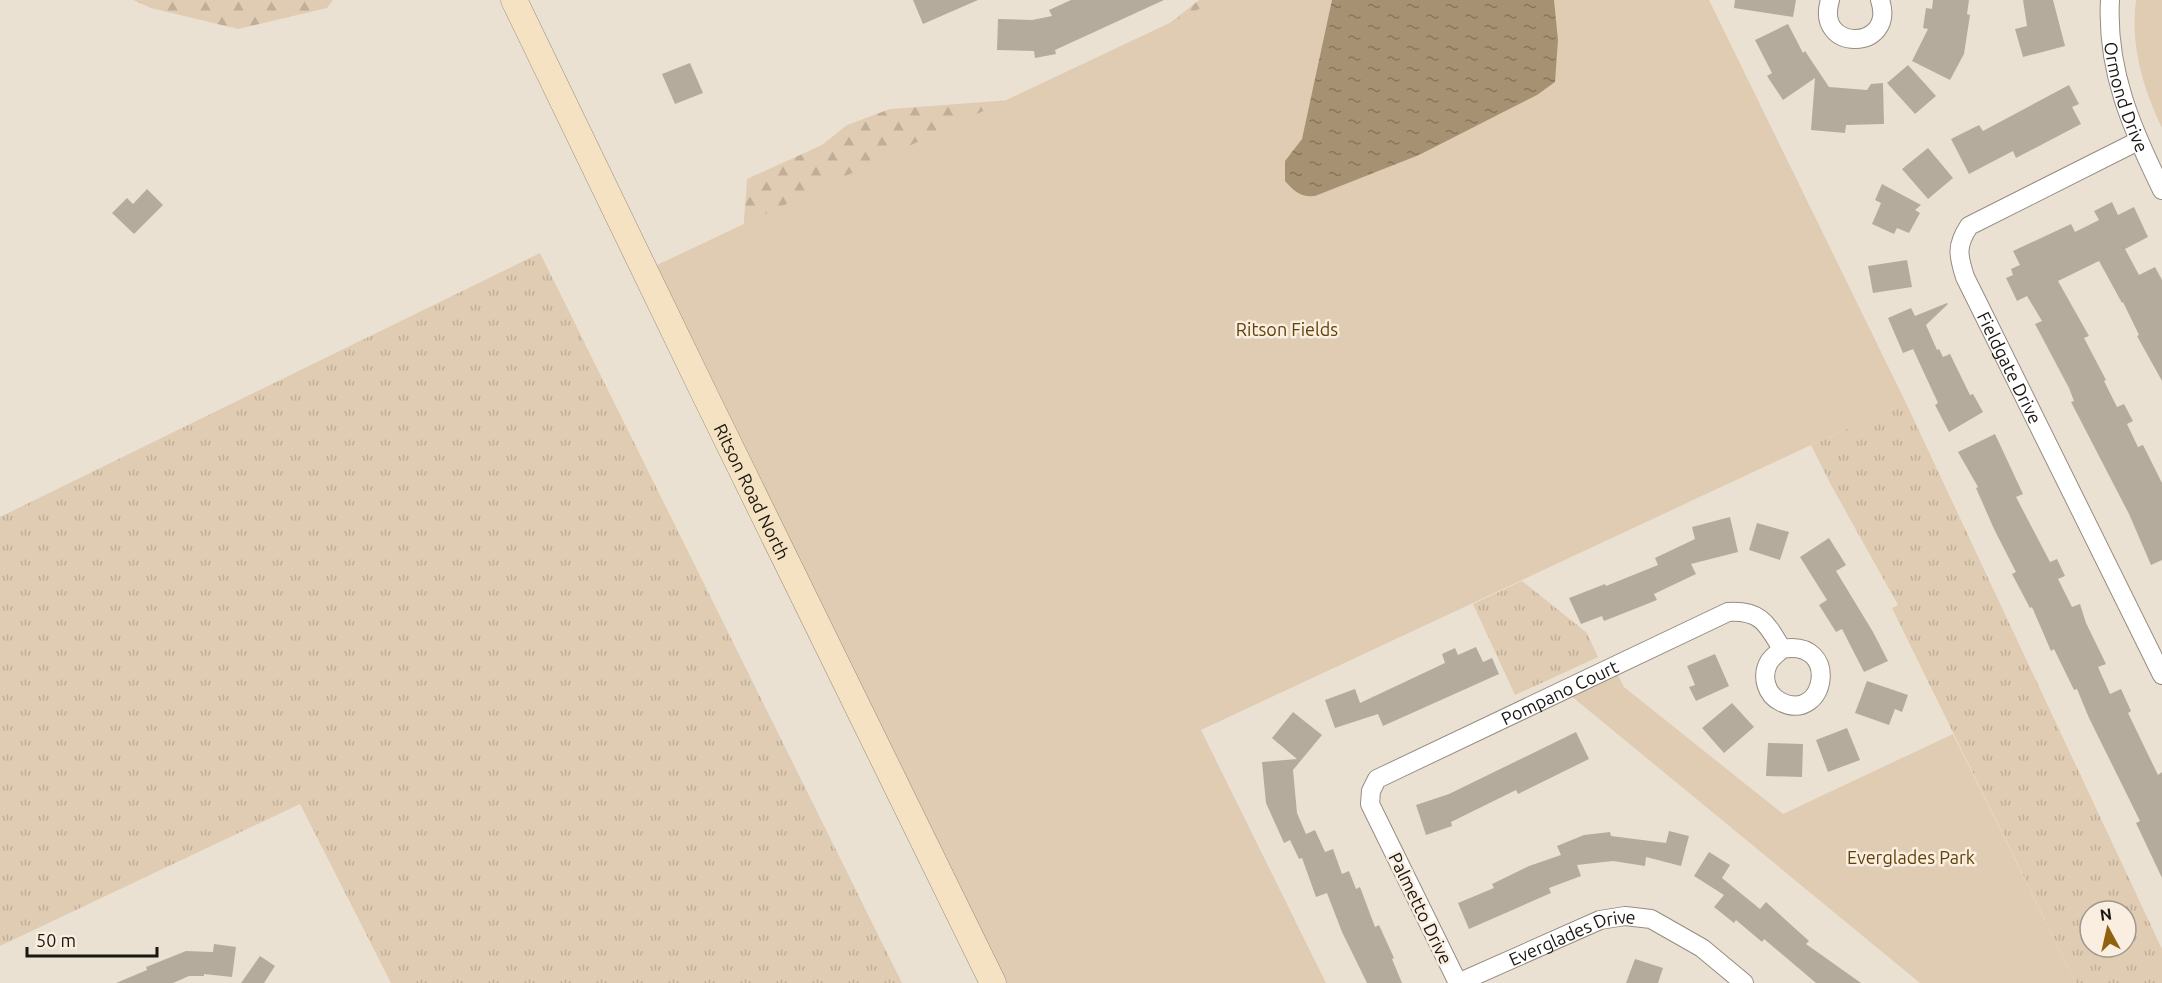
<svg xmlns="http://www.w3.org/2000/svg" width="2162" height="983" font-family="Ubuntu,sans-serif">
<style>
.grass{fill:url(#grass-tufts);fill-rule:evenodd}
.forest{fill:url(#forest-firs)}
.green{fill:#e0ccb2}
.water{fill:url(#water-ripples)}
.building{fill:#b5ab9d}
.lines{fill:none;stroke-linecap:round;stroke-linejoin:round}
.minor-casing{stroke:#968d80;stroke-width:20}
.secondary-casing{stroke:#968d80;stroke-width:27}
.minor{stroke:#fff;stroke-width:18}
.secondary{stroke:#f5e2c2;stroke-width:26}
.labels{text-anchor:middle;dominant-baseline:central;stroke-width:5;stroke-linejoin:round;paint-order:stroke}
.street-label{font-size:18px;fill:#1a1612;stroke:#f9eee0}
.park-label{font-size:18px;fill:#604109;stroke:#f9eee0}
</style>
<defs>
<pattern id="grass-tufts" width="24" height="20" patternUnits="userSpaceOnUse" patternTransform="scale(1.5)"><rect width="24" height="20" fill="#e0ccb2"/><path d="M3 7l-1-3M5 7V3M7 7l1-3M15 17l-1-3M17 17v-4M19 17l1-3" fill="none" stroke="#c0ae98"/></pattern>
<pattern id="forest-firs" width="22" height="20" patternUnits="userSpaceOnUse" patternTransform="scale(1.5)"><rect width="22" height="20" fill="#e0ccb2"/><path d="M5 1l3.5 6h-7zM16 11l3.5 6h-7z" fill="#c0ae98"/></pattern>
<pattern id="water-ripples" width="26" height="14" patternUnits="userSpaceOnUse" patternTransform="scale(1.5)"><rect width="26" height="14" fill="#a79173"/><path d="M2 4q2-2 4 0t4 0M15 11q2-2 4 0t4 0" fill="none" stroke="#87755d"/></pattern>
</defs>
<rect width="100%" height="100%" fill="#ebe1d3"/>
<path class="grass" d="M540 253 902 983H391L300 804 0 946V517Z
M1906 403 2162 949V983H2076L1892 608 1898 605 1831 485 1811 445ZM2090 911H2126V947H2090Z
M1522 581 1587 633 1598 657 1515 695 1473 604Z"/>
<path class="forest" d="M133 0H333L327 8 238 29 151 8Z
M1199 0H1290L743 234 747 179 822 145 847 125 890 109 1037 98 1161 30Z"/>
<path class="green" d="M1218 0H1709L1906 403 1811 445 1201 730 1326 983H993L890 772 657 265Z
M2136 0H2162V128C2143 88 2130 45 2136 0Z
M1617 673 1624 687 1783 814 1953 734 2076 983H1920L1570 695Z"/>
<path class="water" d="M1332 0H1554L1558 40 1555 82 1537 95 1419 155 1315 196C1300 197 1295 192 1285 181V161L1302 139Z"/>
<path class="building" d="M913 0H978L923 24Z
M1071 0H1164L1055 50 1056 54 1035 58 1034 51 997 50 998 19 1032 20 1052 16 1049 10Z
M1735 0H1796L1793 17 1734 8Z
M1933 0H1969L1967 14 1970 15 1964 54 1950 80 1912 61 1928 29 1923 28 1926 8 1932 9Z
M2023 0H2053L2065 46 2023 57 2015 29 2027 26Z
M1788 24 1803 53 1805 51 1829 87 1867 90 1871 84 1883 83 1884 124 1846 125 1845 133 1811 130 1815 78 1783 100 1767 76 1772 73 1755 40Z
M690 63 703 93 675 104 662 74Z
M1908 65 1936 96 1915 114 1887 83Z
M2069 85 2079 104 2072 107 2081 124 2016 158 2013 151 1969 174 1951 139 1979 125 1983 131Z
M1928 148 1953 178 1928 199 1902 169Z
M1882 184 1921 205 1915 210 1920 213 1909 233 1897 228 1894 234 1872 224 1881 203 1875 200Z
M147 189 163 205 134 234 112 213 127 198 133 204Z
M2112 202 2118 215 2134 207 2148 237 2125 249 2139 275 2155 267 2162 280V381L2137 336 2139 335 2123 302 2122 303 2099 261 2058 281 2089 336 2084 338 2106 380 2104 381 2117 407 2124 404 2133 421 2127 424 2138 447 2143 445 2162 483V560L2151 565 2129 514 2071 402 2074 401 2069 388 2035 324 2042 321 2027 296 2017 301 2006 278 2013 275 2011 269 2020 265 2013 251 2071 224 2075 232 2099 220 2094 211Z
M1907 260 1912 287 1873 293 1868 266Z
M1947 303 1948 304 1926 325 1937 350 1939 349 1943 357 1950 354 1970 395 1973 394 1983 412 1949 432 1935 405 1938 403 1913 349 1903 353 1888 318 1911 308 1915 316Z
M1995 434 2023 494 2016 497 2050 562 2057 559 2065 576 2058 579 2072 607 2080 604 2086 623 2106 664 2098 667 2110 694 2121 689 2131 711 2128 713 2158 775 2162 772V878L2136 823 2140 821 2089 718 2077 689 2074 690 2054 649 2051 651 2032 607 2030 608 2012 574 2016 572 1994 529 1976 488 1978 487 1958 452Z
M1730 517 1738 552 1691 564 1696 574 1654 594 1657 600 1604 621 1602 616 1581 624 1569 598 1605 584 1606 586 1658 565 1655 558 1695 539 1692 527Z
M1757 523 1789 532 1780 560 1749 550Z
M1829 538 1846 565 1836 571 1873 632 1888 661 1864 672 1842 629 1836 632 1819 605 1827 600 1800 557Z
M1476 647 1483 662 1492 658 1499 674 1383 726 1378 714 1335 728 1325 700 1355 689 1360 703 1445 663 1442 654 1455 648 1458 655Z
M1715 654 1729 686 1696 701 1689 687 1695 685 1687 666Z
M1867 681 1908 695 1902 712 1895 709 1889 725 1855 713Z
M1732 703 1754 727 1724 753 1702 728Z
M1293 712 1322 735 1293 770 1297 813 1306 834 1315 830 1325 852 1333 849 1342 874 1349 871 1356 889 1360 887 1375 927 1379 925 1394 958 1392 959 1402 983H1367L1342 932 1327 893 1316 897 1302 858 1299 859 1290 840 1284 843 1266 803 1262 762 1297 759 1272 738Z
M1847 728 1860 760 1828 772 1816 740Z
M1576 732 1589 759 1518 794 1516 790 1451 822 1452 826 1426 835 1416 805 1449 794Z
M1768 743 1803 744 1802 777 1766 776Z
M1669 831 1689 836 1681 866 1646 857 1645 866 1613 861 1577 865 1581 876 1549 888 1551 893 1469 929 1458 903 1494 888 1492 884 1529 866 1561 855 1557 846 1584 835 1610 832 1611 836 1666 843Z
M1709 852 1730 865 1722 878 1760 909 1766 902 1809 941 1806 944 1861 983H1816L1764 939 1762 942 1736 920 1734 923 1714 907 1724 895 1694 876Z
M214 944 236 947 232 977 204 974V976H189L173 983H116L147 970 146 967 186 951 213 952Z
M260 956 275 966 264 983H241Z
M1635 959 1663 968 1658 983H1626Z"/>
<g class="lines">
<g class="minor-casing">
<g id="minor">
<path d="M1830 0C1814 53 1897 51 1880 0"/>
<path id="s1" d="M2110 0C2106 70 2132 129 2162 190"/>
<path id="s2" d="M2138 141 1969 226C1956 246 1958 255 1965 277L2162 675"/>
<path id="s3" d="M1458 983 1370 804 1371 791 1377 779 1728 612C1761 610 1767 624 1782 649 1778 653 1772 657 1769 662 1761 676 1766 695 1781 702 1826 724 1841 638 1782 649"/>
<path id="s4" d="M1458 983 1600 920 1625 916 1651 919 1702 948 1744 983"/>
</g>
</g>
<g class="secondary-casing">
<g id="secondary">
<path id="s5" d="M514 0 701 387 993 983"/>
</g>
</g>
<use href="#minor" class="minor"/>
<use href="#secondary" class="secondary"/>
</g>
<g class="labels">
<g class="street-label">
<text stroke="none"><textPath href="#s1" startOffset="99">Ormond Drive</textPath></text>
<text stroke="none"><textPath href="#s2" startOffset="344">Fieldgate Drive</textPath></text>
<text stroke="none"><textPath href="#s5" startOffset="546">Ritson Road North</textPath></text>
<text stroke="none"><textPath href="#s3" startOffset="428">Pompano Court</textPath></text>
<text transform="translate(1421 908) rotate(64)">Palmetto Drive</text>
<text stroke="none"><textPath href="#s4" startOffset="124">Everglades Drive</textPath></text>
</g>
<g class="park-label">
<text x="1287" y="329">Ritson Fields</text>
<text x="1911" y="857">Everglades Park</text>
</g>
</g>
<g transform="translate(2108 929) rotate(352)"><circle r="28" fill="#f9eee0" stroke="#a0988e" stroke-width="1.5"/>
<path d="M0-4.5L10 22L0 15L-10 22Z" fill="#91620d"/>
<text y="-9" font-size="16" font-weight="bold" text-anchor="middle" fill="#1a1612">N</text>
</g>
<path d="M27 947v9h130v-9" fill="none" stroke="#1a1612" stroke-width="3"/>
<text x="36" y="947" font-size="18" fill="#1a1612" stroke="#f9eee0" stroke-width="4.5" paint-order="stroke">50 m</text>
</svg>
